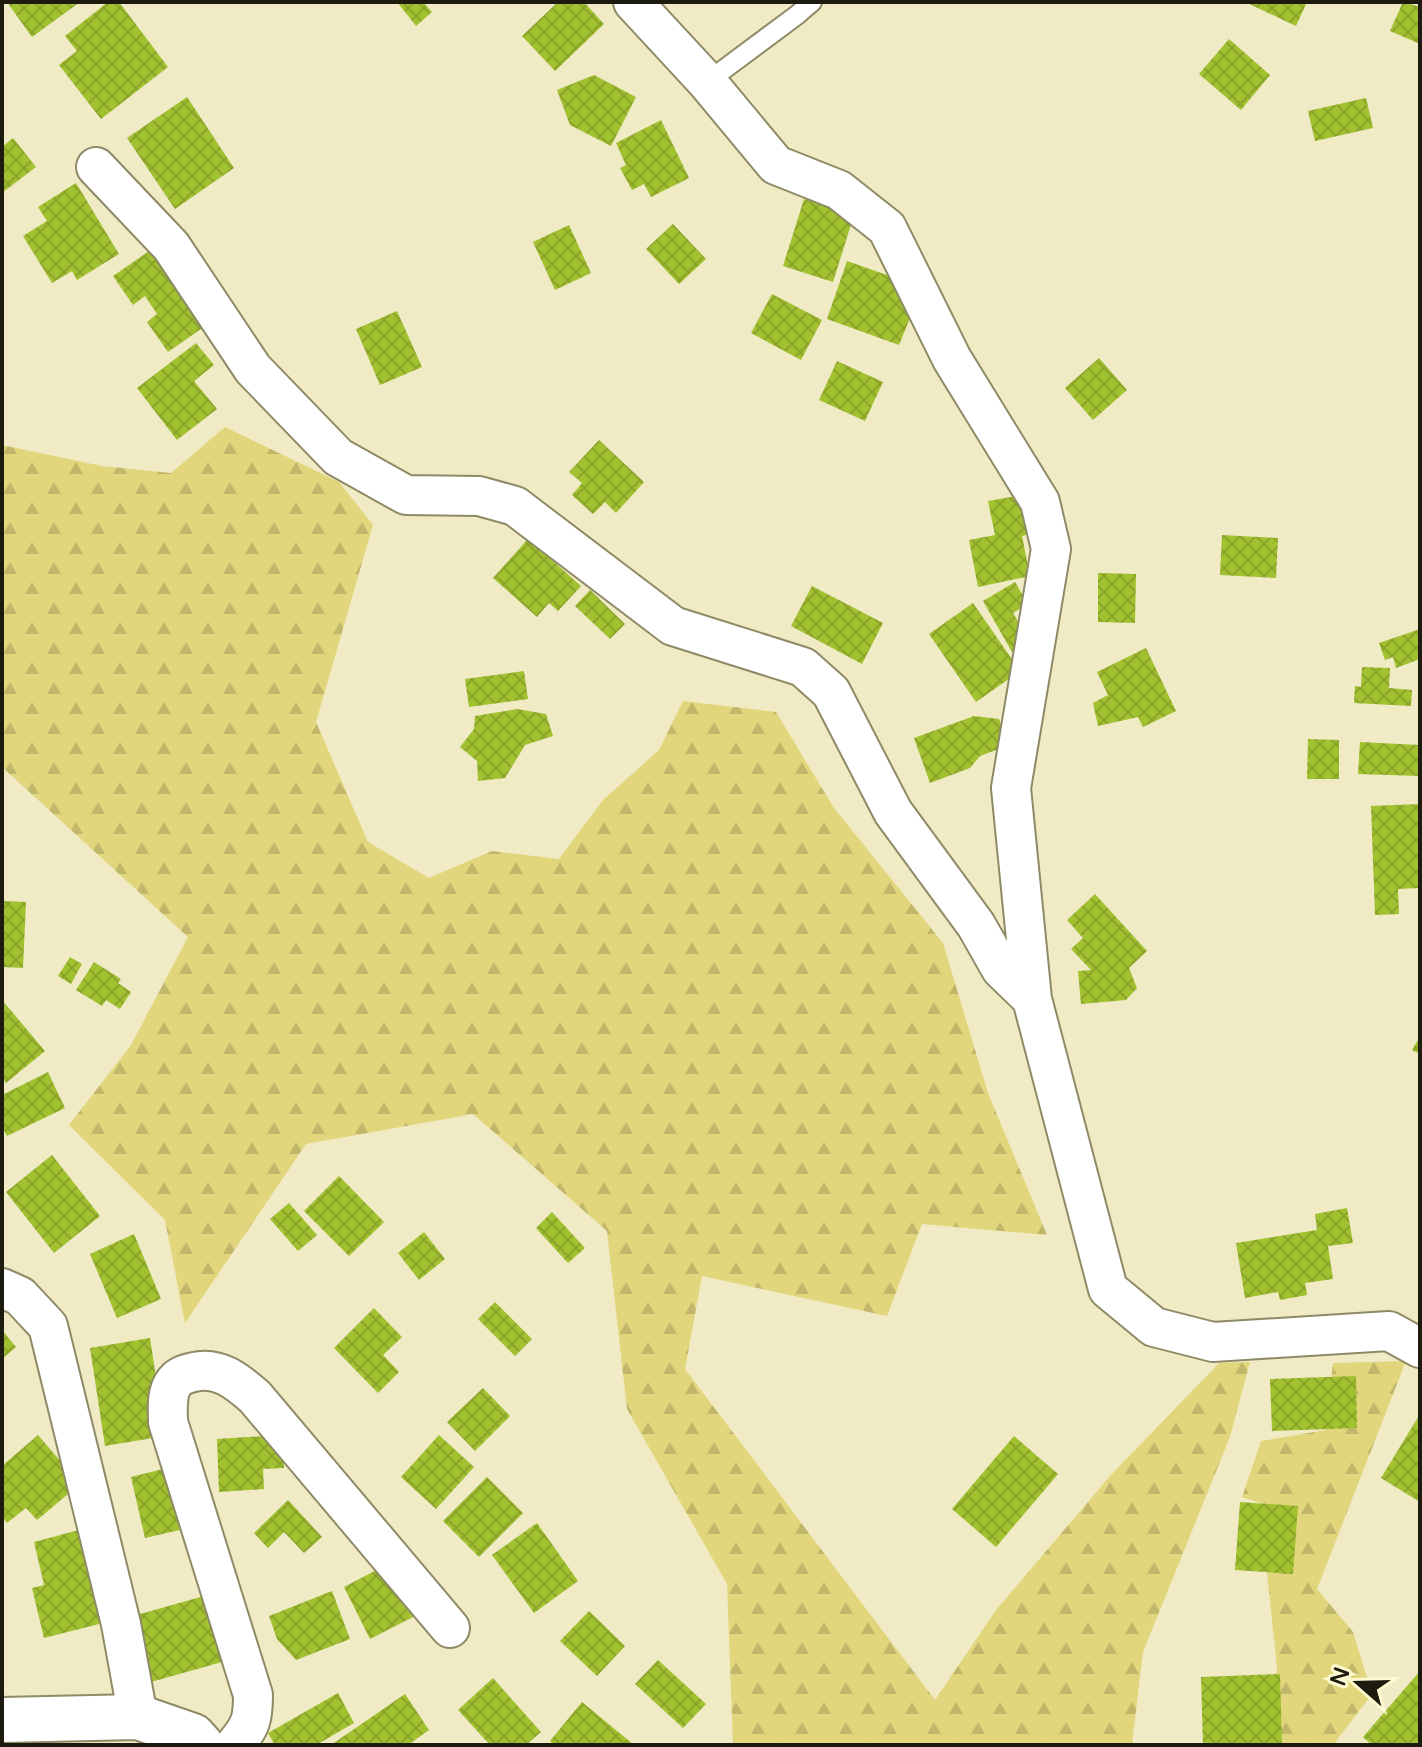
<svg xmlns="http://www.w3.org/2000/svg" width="1422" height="1747" font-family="'Varela Round',sans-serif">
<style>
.forest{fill:url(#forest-firs)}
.building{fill:url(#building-cross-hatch)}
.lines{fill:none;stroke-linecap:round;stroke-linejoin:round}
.service-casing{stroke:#8f8a66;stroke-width:22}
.minor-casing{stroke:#8f8a66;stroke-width:42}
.tertiary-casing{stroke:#8f8a66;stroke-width:48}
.service{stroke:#fff;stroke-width:18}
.minor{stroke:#fff;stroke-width:38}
.tertiary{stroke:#fff;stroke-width:44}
</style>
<defs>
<pattern id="forest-firs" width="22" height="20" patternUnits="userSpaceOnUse" patternTransform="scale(2)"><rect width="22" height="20" fill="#e2d67d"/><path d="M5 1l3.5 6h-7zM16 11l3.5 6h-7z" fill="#c1b76b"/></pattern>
<pattern id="building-cross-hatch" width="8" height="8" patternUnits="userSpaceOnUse" patternTransform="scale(2)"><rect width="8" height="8" fill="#a1c130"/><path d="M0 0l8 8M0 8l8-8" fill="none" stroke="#8aa529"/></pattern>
</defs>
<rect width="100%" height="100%" fill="#f0ebc4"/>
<path class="forest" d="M225 427 339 482 373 525 316 722 368 842 429 878 492 851 559 859 603 800 659 750 683 701 776 712 834 808 943 943 988 1093 1047 1235 922 1224 887 1316 702 1276 685 1369 935 1700 996 1610 1110 1476 1219 1363 1250 1362 1230 1437 1143 1652 1132 1745H733L727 1584 627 1409 607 1231 473 1114 306 1144 185 1323 165 1220 69 1125 131 1045 188 937 2 767V445L102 466 171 473Z
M1406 1361 1317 1589 1353 1632 1372 1694 1333 1745H1262L1277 1668 1265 1554 1294 1514 1242 1497 1261 1441 1326 1430 1333 1363Z"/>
<path class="building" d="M7 2H80L32 37Z
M108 2H119L168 67 101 119 59 65 77 51 65 36Z
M397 2H423L432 12 416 26Z
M558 2H584L604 24 555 71 522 36Z
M1245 2H1307L1296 26Z
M1403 2 1420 7V44L1390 31Z
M1229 39 1270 75 1241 110 1199 74Z
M594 75 636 97 611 146 570 125 557 90Z
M187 97 234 168 175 209 127 138Z
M1366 98 1373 128 1315 141 1308 111Z
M661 120 689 178 651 197 644 184 632 190 620 168 626 165 616 143Z
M13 138 36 167 2 193V147Z
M76 183 119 254 77 280 72 271 52 283 23 236 47 221 38 207Z
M804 199 854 215 833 282 783 266Z
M673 224 706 259 679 284 646 249Z
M569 225 591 273 555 290 533 242Z
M155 247 208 324 168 352 147 322 157 314 145 296 133 305 113 276Z
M847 261 901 280 915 306 899 345 827 319Z
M772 294 822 320 801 360 751 333Z
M397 311 422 367 380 385 356 329Z
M196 343 214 365 194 381 217 409 177 440 137 388Z
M1099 358 1127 390 1093 420 1065 388Z
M837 361 883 382 865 421 819 400Z
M599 440 644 482 616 513 605 502 593 514 572 495 582 483 569 472Z
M1022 495 1030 534 1022 536 1030 576 978 587 969 540 995 535 988 501Z
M1222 535 1278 538 1276 578 1220 575Z
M528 539 581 586 558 611 549 603 537 617 493 578Z
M1098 573 1136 574 1135 623 1098 622Z
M1015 582 1028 604 1013 613 1030 642 1012 652 983 601Z
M812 586 883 623 862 664 791 626Z
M590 590 625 624 610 639 575 606Z
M973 603 1020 671 976 702 929 634Z
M1420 629V659L1396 668 1393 657 1385 660 1379 643Z
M1146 648 1176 711 1143 727 1138 717 1098 726 1093 703 1108 695 1097 672Z
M1362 667 1390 668 1389 688 1412 690 1411 706 1354 703 1355 686 1361 687Z
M524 671 528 699 469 707 465 679Z
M517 709 546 714 553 736 525 745 505 778 478 781 477 761 460 747 474 729 475 716Z
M974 716 999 719 1009 745 980 756 970 768 930 783 914 738Z
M1308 739 1339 740V779H1307Z
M1360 742 1420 745V776L1358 774Z
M1420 804V888L1398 889 1399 914 1375 915 1371 806Z
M1095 894 1147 951 1129 968 1137 988 1126 1000 1081 1004 1078 971 1091 970 1071 949 1083 938 1067 920Z
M2 901 26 902 23 968 2 967Z
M70 957 82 964 71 984 58 976Z
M94 962 121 979 118 983 131 992 120 1009 106 1000 102 1006 76 990Z
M2 1000 45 1051 6 1083 2 1077Z
M1420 1036V1054L1412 1050Z
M48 1072 65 1108 7 1136 2 1127V1095Z
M52 1155 100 1216 54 1253 6 1192Z
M339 1176 384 1222 349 1256 304 1211Z
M289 1203 317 1235 298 1251 270 1219Z
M1347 1208 1353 1243 1328 1246 1333 1279 1305 1283 1307 1295 1280 1300 1278 1292 1245 1298 1236 1243 1317 1230 1315 1214Z
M552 1212 585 1248 568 1263 536 1228Z
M424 1232 445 1259 419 1280 398 1253Z
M134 1234 161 1299 117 1318 90 1254Z
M495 1302 532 1339 515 1356 478 1319Z
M374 1308 402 1337 383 1355 399 1372 378 1393 334 1348Z
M2 1330 16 1347 2 1359Z
M150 1338 165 1436 105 1446 90 1348Z
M1356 1376 1357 1428 1272 1431 1270 1379Z
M483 1388 510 1416 475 1451 447 1422Z
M1420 1414V1502L1381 1478Z
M38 1435 80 1484 37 1520 26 1508 7 1523 2 1517V1466Z
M282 1435 284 1468 263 1469 264 1489 219 1492 217 1439Z
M439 1435 474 1467 436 1509 401 1477Z
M1014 1436 1058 1474 996 1547 952 1509Z
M179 1465 193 1527 145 1538 131 1477Z
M487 1477 523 1513 479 1557 443 1521Z
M288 1500 322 1537 304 1553 284 1532 268 1548 254 1533Z
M1240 1502 1298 1506 1293 1574 1235 1570Z
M537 1523 578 1581 534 1613 492 1555Z
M79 1530 103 1623 44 1638 32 1588 44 1585 34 1542Z
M388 1564 415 1616 370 1639 344 1587Z
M332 1591 350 1639 296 1660 277 1639 269 1616Z
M211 1594 229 1660 144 1684 126 1618Z
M589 1611 625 1646 597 1676 560 1641Z
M658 1660 706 1704 683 1728 635 1684Z
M1420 1671V1745H1372L1363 1737Z
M1280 1674 1282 1745H1203L1201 1677Z
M493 1678 541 1732 526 1745H490L458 1710Z
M338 1693 354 1723 316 1745H275L268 1733Z
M405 1694 429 1730 408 1745H331Z
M582 1702 634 1745H554L550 1741Z"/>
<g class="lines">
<g class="service-casing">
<path id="service" d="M707 82 797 15 812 2"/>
</g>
<g class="minor-casing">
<path id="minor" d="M633 2 707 82 776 165 839 190 887 228 952 359 1040 502 1051 549 1011 788 1032 999 1108 1289 1154 1327 1213 1342 1389 1331 1420 1348
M96 167 171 246 253 369 338 457 406 495 479 496 515 506 673 626 803 667 831 692 893 812 976 925 1001 969 1032 999
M2 1288 20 1296 48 1326 121 1624 138 1717
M235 1745C251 1726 253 1719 253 1695L168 1422C168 1410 166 1395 173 1384 178 1376 185 1374 194 1372 218 1366 237 1381 255 1397L450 1628"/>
</g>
<g class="tertiary-casing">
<path id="tertiary" d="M2 1720 138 1717 193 1736 201 1745"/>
</g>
<use href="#service" class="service"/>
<use href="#minor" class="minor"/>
<use href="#tertiary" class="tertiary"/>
</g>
<rect width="1422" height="1747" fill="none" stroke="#1d1b0d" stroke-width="8"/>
<g transform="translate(1358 1683) rotate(290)" stroke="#fef9d1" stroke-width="6" paint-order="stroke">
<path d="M0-6L14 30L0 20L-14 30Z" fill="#1d1b0d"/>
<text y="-12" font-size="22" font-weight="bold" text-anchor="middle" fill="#1d1b0d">N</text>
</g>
</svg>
